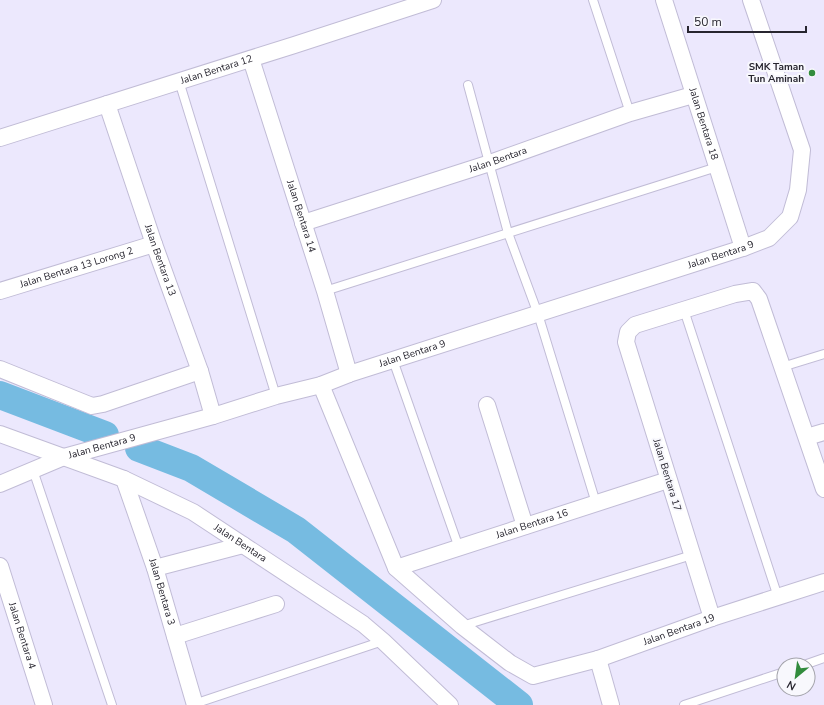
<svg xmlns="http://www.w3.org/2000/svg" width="824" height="705" font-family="'Nunito Sans',sans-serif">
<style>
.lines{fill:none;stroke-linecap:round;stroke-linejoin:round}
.river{stroke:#76bbe1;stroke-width:28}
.lane-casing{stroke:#c1bcd6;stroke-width:10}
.street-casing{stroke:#c1bcd6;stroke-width:18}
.lane{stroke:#fff;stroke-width:8}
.street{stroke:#fff;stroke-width:16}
.poi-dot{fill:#328c3d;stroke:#f8f8fd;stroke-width:1.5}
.labels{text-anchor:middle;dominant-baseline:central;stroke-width:4;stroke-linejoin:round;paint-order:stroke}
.poi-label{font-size:10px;font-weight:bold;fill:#27252f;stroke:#f8f8fd;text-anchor:end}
.street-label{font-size:10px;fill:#27252f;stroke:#f8f8fd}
</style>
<rect width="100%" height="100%" fill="#ece8fd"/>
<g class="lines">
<path class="river" d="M0,395L105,435
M139,448L191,468L296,530L519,705"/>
<g class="lane-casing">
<path id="lane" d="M593,0L630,113
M179,81L276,396
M468,85L508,233L538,314L596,503
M325,291L717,167
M684,310L778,597
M393,360L459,548
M782,367L824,354
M33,470L112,705
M462,626L692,555
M804,665L824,658
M194,704L383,641
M684,705L784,672"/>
</g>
<g class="street-casing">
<g id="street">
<path id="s1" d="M664,0L743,248"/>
<path id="s2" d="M251,59L325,291L349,374"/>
<path id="s3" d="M107,104L154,244L200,371L213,416"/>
<path id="s4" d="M0,138C145,93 289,47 433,0"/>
<path id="s5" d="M303,223L490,163L630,113L693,95"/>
<path id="s6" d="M0,291L154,244"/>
<path d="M0,369L92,406L103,404L200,371"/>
<path id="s7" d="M321,385L396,568L462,626L510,663L533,676L598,659L712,618L824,582"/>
<path d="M487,405L525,526"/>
<path id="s8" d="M0,434L124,479L193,512L363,624L383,641L450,705"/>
<path d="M807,437L824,432"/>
<path id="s9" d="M124,479L155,568L195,705"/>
<path id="s10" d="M0,484L64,457L213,416L276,396L321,385L349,374L743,248L769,238L790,217L798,190L802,150L751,0"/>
<path id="s11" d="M0,566L44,705"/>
<path d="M155,568L243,545"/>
<path id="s12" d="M396,568L668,480"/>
<path d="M712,618L626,342L628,332L635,325L735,294L753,291L759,299L824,489"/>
<path d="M175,636L276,604"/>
<path d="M598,659L611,705"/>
</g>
</g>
<use href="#lane" class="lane"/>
<use href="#street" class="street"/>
</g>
<circle class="poi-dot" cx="812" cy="73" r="4"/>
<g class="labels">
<g class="poi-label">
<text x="804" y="67">SMK Taman<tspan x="804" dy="12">Tun Aminah</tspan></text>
</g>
<g class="street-label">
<text stroke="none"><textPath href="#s4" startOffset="227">Jalan Bentara 12</textPath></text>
<text stroke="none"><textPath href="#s1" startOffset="130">Jalan Bentara 18</textPath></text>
<text stroke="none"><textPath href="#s5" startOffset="205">Jalan Bentara</textPath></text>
<text stroke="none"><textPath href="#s2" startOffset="165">Jalan Bentara 14</textPath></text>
<text stroke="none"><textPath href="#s10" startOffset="757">Jalan Bentara 9</textPath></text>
<text stroke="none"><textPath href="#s3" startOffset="165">Jalan Bentara 13</textPath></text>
<text stroke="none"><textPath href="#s6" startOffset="80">Jalan Bentara 13 Lorong 2</textPath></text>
<text stroke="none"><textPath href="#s10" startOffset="433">Jalan Bentara 9</textPath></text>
<text stroke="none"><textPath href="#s10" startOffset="109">Jalan Bentara 9</textPath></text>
<text transform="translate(667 475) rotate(73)">Jalan Bentara 17</text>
<text stroke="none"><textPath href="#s12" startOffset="143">Jalan Bentara 16</textPath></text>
<text stroke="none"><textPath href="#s8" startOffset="265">Jalan Bentara</textPath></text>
<text stroke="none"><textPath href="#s9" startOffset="119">Jalan Bentara 3</textPath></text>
<text stroke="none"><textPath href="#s7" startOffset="526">Jalan Bentara 19</textPath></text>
<text stroke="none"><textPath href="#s11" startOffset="73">Jalan Bentara 4</textPath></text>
</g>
</g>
<g transform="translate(796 677) rotate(209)"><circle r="19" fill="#f8f8fd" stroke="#a4a4ab"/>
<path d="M0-3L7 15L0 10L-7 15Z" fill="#328c3d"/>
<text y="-6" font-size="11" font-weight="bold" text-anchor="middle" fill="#27252f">N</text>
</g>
<path d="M688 26v6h118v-6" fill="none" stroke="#27252f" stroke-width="2"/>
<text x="694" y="26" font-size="12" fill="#27252f" stroke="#f8f8fd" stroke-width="3" paint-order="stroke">50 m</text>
</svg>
